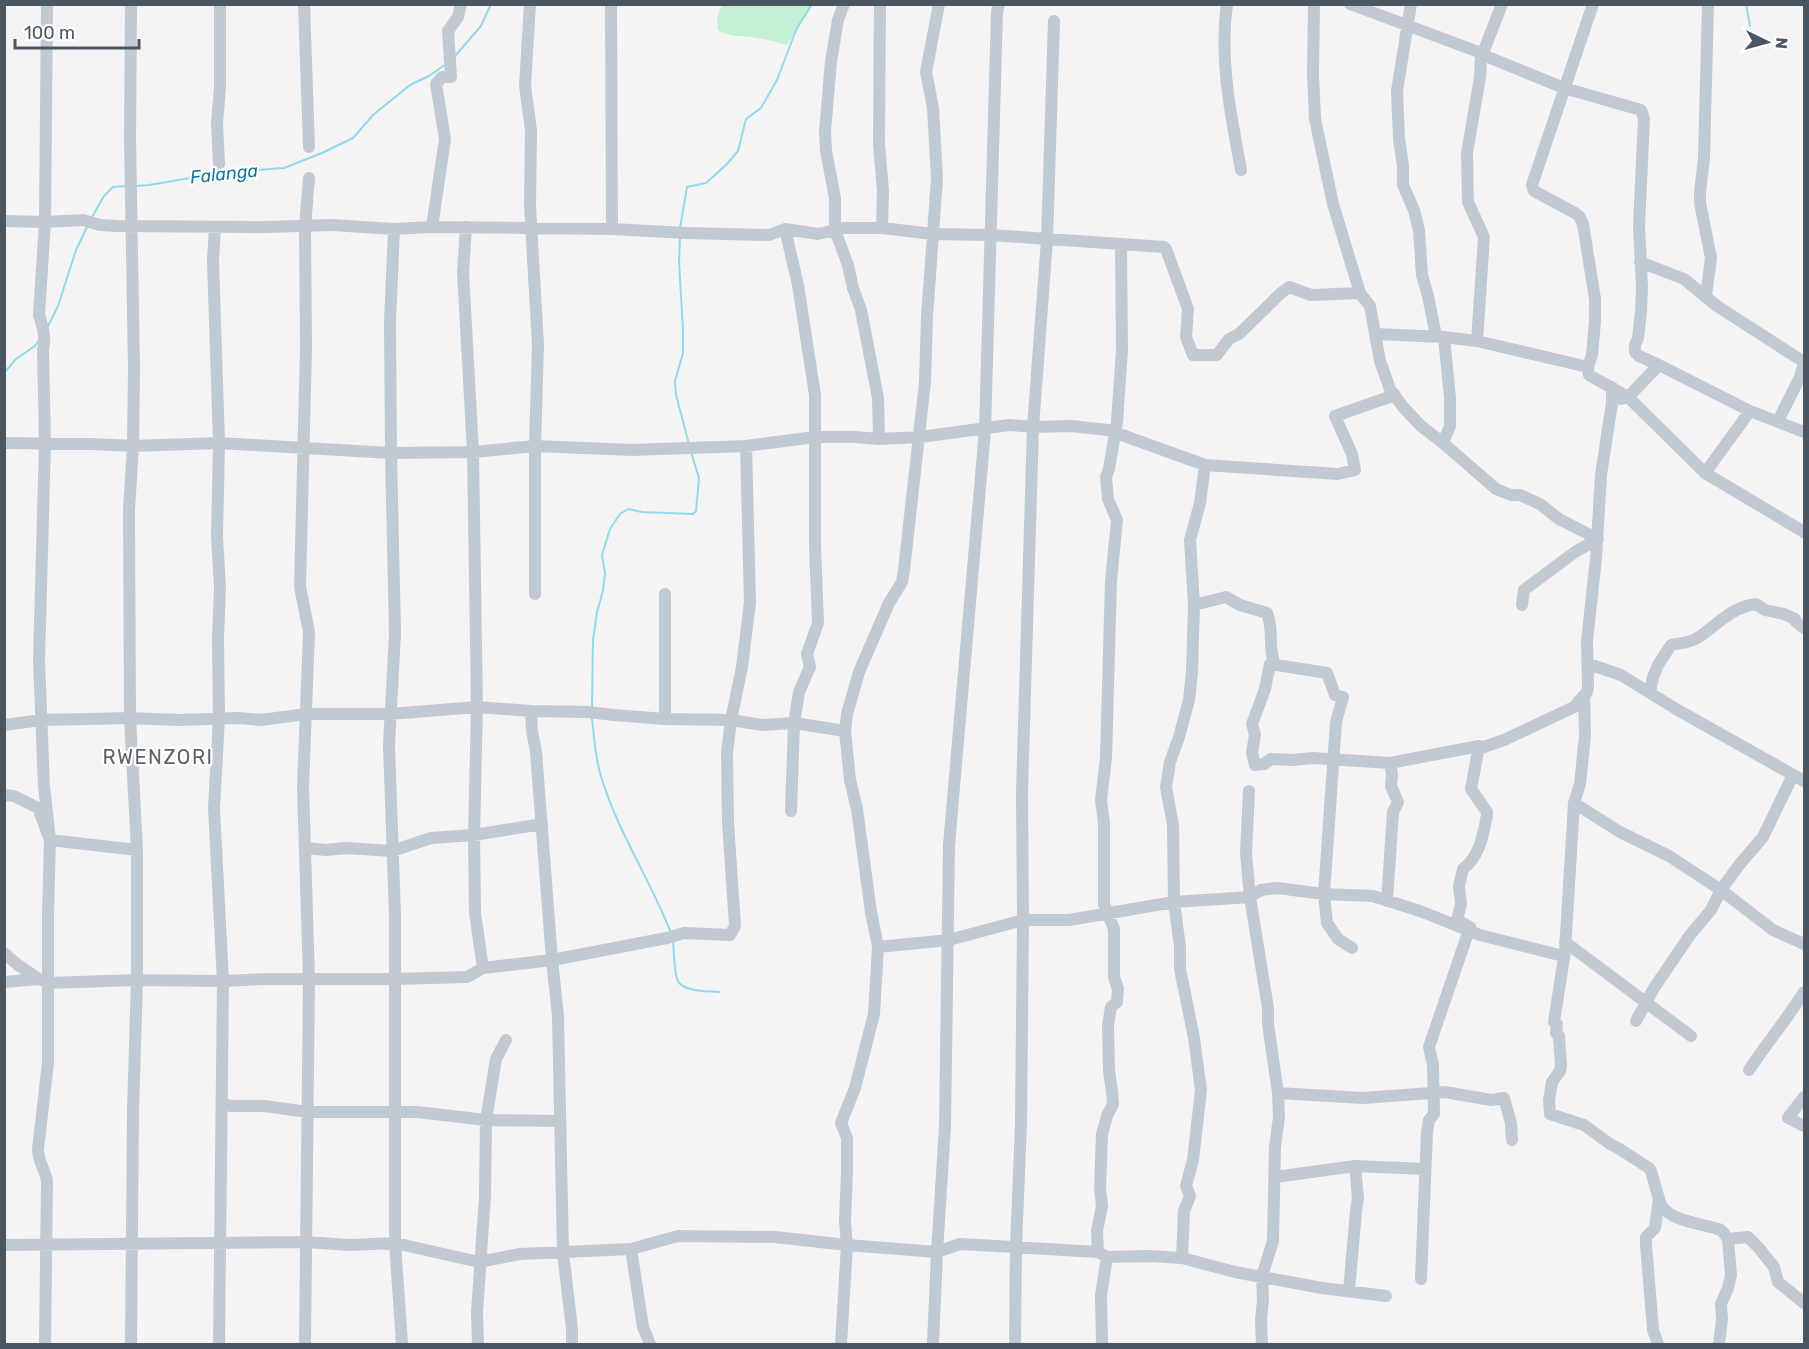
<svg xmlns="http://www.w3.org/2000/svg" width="1809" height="1349" font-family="Rubik,sans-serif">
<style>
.green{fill:#c3f1d5}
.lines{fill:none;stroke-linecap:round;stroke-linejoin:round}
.stream{stroke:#90daee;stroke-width:2}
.minor{stroke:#c1cad2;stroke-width:12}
.labels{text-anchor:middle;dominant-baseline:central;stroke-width:4.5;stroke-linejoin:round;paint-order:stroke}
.water-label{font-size:18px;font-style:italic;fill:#0c7c9b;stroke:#fff}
.quarter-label{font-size:20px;letter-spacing:1.5px;fill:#5f6368;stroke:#fff}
</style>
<rect width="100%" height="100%" fill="#f5f3f3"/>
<path class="green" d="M722,5V4L811,5L787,45C777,42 767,39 757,38C742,35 732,38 718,30L717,18Z"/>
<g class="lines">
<path class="stream" d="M1746,4L1750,26
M455,56L481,26L491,4
M136,186L149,185L220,173L284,168L322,153L353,138L373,115L410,85L429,76L446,64
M92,217L104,196L113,187L127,186
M680,228L687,187L706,183L727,164L738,151L746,119L761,108L777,80L796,30L812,4
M680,237L679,262L683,330V353L675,381L676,395L689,444
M47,328L58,306L76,250L88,225
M4,373L16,359L35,346L39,340
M592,709L593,640L597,612L603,591L605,573L602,555L610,529L620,514L628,509L642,512L693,514L696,511L699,478L691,452
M592,718C594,736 595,755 600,773C616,829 650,879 671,933
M673,942C674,950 674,975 678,981C683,992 709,991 719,992"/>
<path class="minor" d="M131,4L130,139L134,368L133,446L129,510L130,718L137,850V980L133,1111L131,1344
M304,4L309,147
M530,4L525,86L531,130L530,206L538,345L535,446V594
M611,4L612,229
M844,4L838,20L831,61L825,132L826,151L835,198V230L848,265L853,288L861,310L878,398L879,439
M880,4L879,144L883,191L882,228
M1227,4C1219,60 1231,115 1241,170
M1314,4L1313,75L1315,119L1333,204L1360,293L1370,306L1380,361L1390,389L1403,407L1421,426L1443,443L1496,489L1511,495H1520L1540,504L1559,519L1598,539
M1350,4L1476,51L1488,57L1564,88L1641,110L1644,119L1639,226L1642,287L1641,312L1638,338L1635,345V352L1639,356L1659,365L1750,411L1804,432
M1411,4L1397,91L1399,139L1403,166V185L1414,210L1419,230L1422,275L1428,296L1436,336
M1593,4L1532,185L1534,191L1575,213L1579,216L1583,224L1595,299V321L1592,355L1588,367L1589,375L1628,397L1705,473L1804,532
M219,164L217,124L220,87V4
M4,221L45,222L83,220L100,225L117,226L265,227L332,225L394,229L432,227L612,229L686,233L769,235L785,229L818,234L844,228H882L933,234L991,235L1164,247L1166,249L1188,309L1186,337L1193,355H1217L1229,339L1239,334L1281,293L1289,287L1311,295L1360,293
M215,227L213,261L219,443L217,537L220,587L218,638L219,719L214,808L223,981L219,1344
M432,227L445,139L436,84L442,77H451L448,31L458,17L461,4
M466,227L463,272L473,452L477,707L474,835L475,913L483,968
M394,229L390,322L391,453L395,634L389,745L395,915V1243L402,1344
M785,229L798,285L815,395V545L818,623L807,654L810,667L799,692L794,723L791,811
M1640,262L1684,279L1717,306L1804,362
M1706,296L1711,258L1700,203V192L1704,158L1708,4
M1376,334L1444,337L1477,341L1588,367
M1477,341L1484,237L1468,202L1467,153L1480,77L1481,58L1502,4
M1621,399L1628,397L1659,365
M1778,421L1800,377L1804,363
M4,443L92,444L133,446L219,443L391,453L473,452L535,446L632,450L746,446L815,437H855L879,439L920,437L1009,425L1033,427L1071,426L1108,430L1205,465L1338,474L1355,470L1352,454L1335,416L1395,395
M1443,443L1450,426V398L1444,337
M1705,473L1750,411
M665,594V719
M1194,605L1226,597L1240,605L1267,613C1274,629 1268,646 1274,662L1270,664L1327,673L1335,695L1343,697L1336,722L1324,894L1327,923L1338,939L1352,948
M1522,605L1524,590L1575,552L1598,539
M1270,664L1265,689L1252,724L1255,735L1252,753L1255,765L1264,764L1271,759L1292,760L1313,758L1390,763L1479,746L1481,748L1504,740L1574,707L1587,692L1588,687L1587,641L1596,558L1601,475L1612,403V387
M1589,664L1621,675L1676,709L1804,781
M1650,692L1653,677L1658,665L1671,645C1680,643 1691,643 1699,637C1718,624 1732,607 1756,604L1765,610L1784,614L1795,619L1796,622L1804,628
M1584,696L1585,736L1580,784L1574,803L1565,951L1554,1022L1557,1024L1556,1033L1559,1036L1561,1066L1560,1071L1552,1082L1549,1100L1550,1114L1584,1125L1610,1144L1618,1148L1649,1168L1651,1171L1659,1199L1655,1228L1646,1237V1245L1653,1330L1658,1344
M531,711L532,731L536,752L552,960L558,1016L563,1253L572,1329V1344
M4,725L41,720L130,718L179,720L239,718L261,720L306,714H390L477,707L531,711L588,712L614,715L665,719L731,720L762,725L794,723L845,731
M1249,791L1246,853L1250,897L1268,1008V1024L1278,1093L1279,1117L1275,1147L1273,1241L1262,1276L1263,1300L1261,1320L1262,1344
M4,795L14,796L38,808L50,840L137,850
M1574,803L1620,832L1669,856L1721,890L1773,930L1804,944
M305,848L326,850L346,848L392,851L431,838L474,835L542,824
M1387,901L1393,812L1398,802L1391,786L1392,774L1390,763
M1565,942L1691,1036
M878,947L949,940L1023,920H1069L1174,902L1250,897L1261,890L1277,888L1324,894L1373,896L1420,911L1480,935L1563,956
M4,953L18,965L39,979
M4,982L39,979L49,983L137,980L223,981L267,979H395L467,977L483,968L552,960L667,938L684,933L730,935L735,926L728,822L727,753L731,720L742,667L750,602L746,446
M1636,1021L1654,988L1690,935L1711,910L1721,890L1739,865L1763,837L1793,775
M1749,1070C1767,1043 1787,1019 1804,992
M1278,1093L1363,1098L1445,1092L1491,1100L1504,1098L1511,1123L1512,1140
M1804,1097L1788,1118L1804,1126
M222,1104L232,1106H264L308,1112H417L486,1120L560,1121
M1275,1177L1355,1166L1425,1169
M1659,1199C1663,1221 1701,1223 1718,1229C1723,1230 1725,1235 1728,1239L1748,1237L1758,1247L1774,1267L1778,1282L1804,1303
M4,1245L306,1242L350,1245L395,1243L479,1262L520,1254L631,1249L678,1236L775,1237L847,1245L937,1252L960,1244L1098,1252L1107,1257L1148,1256L1182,1258L1235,1272L1322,1288L1386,1296
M631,1249L643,1327L650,1344
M1098,1252L1097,1231L1102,1206L1100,1188L1102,1134L1107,1116L1113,1104L1112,1091L1109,1071L1108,1026L1111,1007L1117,1002L1118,989L1114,977V929L1104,904V823L1101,800L1106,758L1111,581L1117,520L1108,499L1106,477L1109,469L1117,422L1122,350L1121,245
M1182,1258L1184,1211L1190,1196L1186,1186L1193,1160L1201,1090L1194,1038L1180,969V947L1174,902L1173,825L1166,787L1170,762L1179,737L1189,700L1192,672L1194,605L1190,540L1200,503L1205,465
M1421,1279L1427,1132L1429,1120L1434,1114L1433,1065L1429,1047L1470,927L1457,920L1461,904L1459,886L1463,869C1480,856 1483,835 1487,815V812L1471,789L1479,746
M1349,1291L1356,1211L1358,1198L1355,1166
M45,1344L47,1181C45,1169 38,1162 38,1149L48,1063V914L50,840L44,786L39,661L45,443L43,350C46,338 43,327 39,315L45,222L47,4
M305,1344L309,979L303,787L309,632L300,587L306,348L305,227L309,178
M478,1344L477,1312L485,1196L486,1120L496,1059L506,1040
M841,1344L847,1245L845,1221L847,1171V1138L841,1123L855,1088L874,1014L878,947L871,912L857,809L850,780L845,731L847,714L859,672L889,603L902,582L904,570L925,382L927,317L937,178L933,108L926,72L939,4
M933,1344L937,1252L945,1127L949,845L985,430L997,12L999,4
M1015,1344L1016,1247L1021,1124L1023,920L1022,792L1033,427L1047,240L1054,21
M1102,1344L1101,1295L1107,1257
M1719,1344L1722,1319L1721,1304L1728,1288L1731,1275L1728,1239"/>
</g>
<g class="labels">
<g class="water-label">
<text transform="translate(224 174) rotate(-6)">Falanga</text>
</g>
<g class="quarter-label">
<text x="158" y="757">RWENZORI</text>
</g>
</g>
<rect width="1809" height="1349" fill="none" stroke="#4a5661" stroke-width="12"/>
<g transform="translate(1767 42) rotate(95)" stroke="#ffffff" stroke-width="4.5" paint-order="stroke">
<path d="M0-4.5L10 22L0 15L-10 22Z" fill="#4a5661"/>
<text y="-9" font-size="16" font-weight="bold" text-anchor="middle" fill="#4a5661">N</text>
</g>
<path d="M15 39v9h124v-9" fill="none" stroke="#4a5661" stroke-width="3"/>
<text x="24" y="39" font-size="18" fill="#4a5661" stroke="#ffffff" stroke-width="4.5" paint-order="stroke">100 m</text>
</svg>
